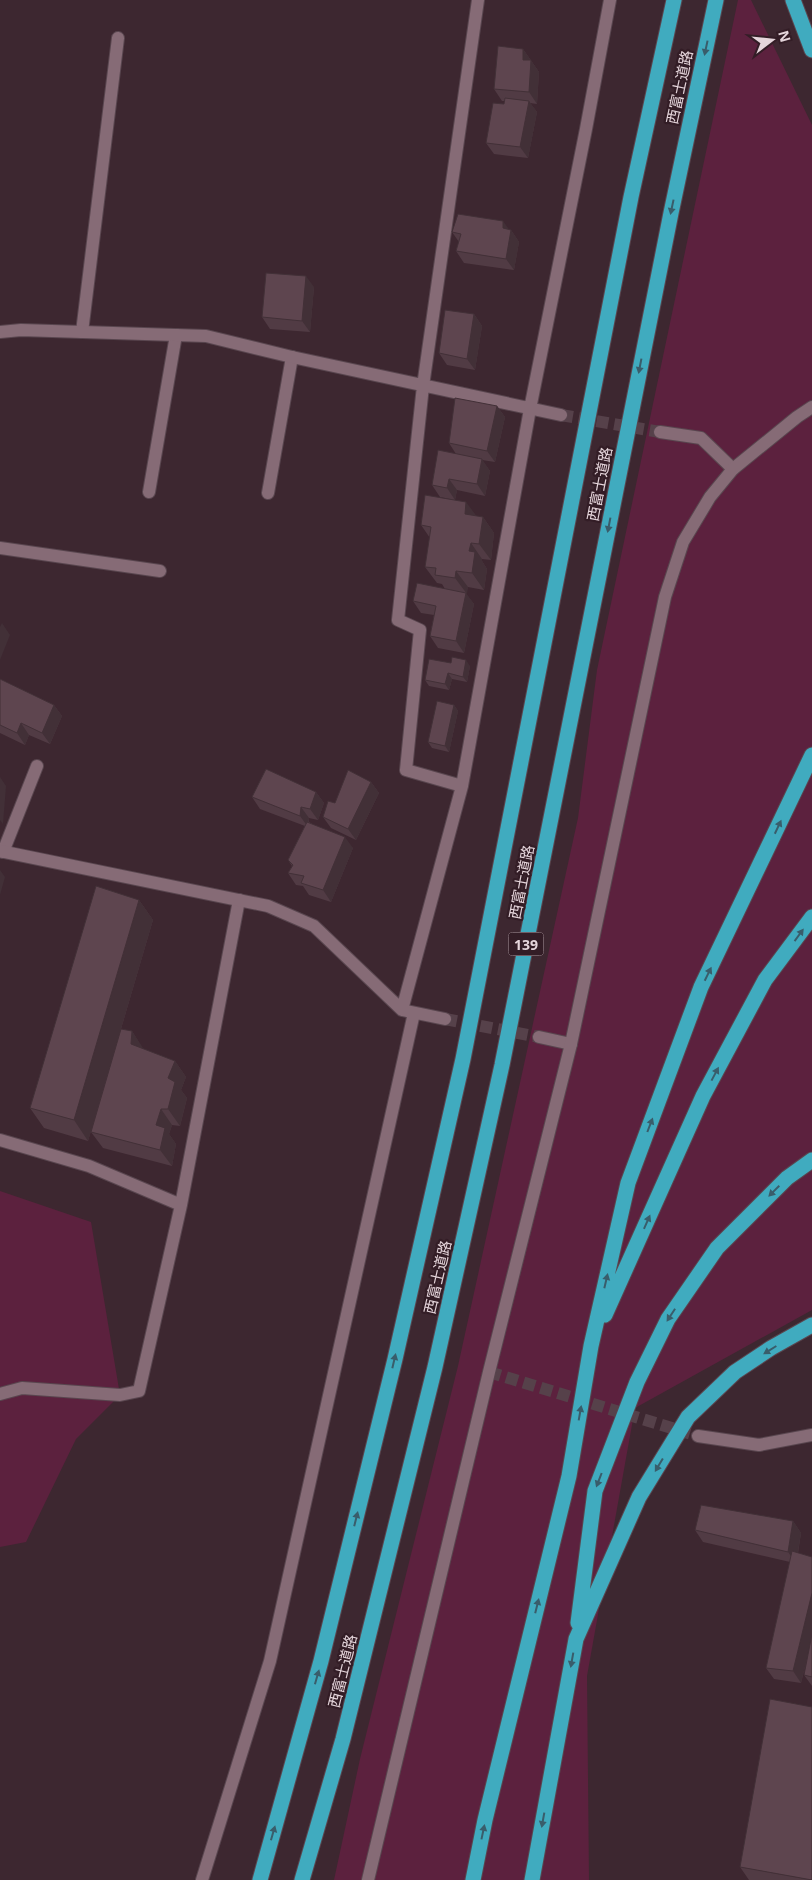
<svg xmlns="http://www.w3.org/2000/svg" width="812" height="1880" font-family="'Open Sans','Noto Sans JP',sans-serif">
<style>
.green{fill:#5c213e}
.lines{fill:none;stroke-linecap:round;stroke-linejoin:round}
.street-tunnel{stroke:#56414a;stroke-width:12;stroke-dasharray:12 6;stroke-linecap:butt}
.lane-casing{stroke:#59464f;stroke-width:14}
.street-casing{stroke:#59464f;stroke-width:14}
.secondary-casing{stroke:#59464f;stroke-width:14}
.highway-casing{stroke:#59464f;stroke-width:17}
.lane{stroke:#866b76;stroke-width:12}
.street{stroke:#866b76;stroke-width:12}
.secondary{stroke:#866b76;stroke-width:12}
.highway{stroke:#40abbf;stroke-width:15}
.wall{fill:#513b44}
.shaded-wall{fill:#423037}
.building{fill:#5e454f;stroke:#423037}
.oneway{fill:#395d6b}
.labels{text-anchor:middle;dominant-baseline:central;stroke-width:4.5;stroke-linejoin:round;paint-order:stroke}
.shield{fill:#331d26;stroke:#b09ea5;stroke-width:1}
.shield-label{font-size:14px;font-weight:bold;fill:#e5d5db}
.street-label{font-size:15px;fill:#e5d5db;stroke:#331d26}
</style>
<rect width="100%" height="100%" fill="#3d2730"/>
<path class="green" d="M738,0H751L812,125V1310L635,1408L587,1676L589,1880H334L360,1759L458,1366L578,818L597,670Z
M0,1191L91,1222L120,1395L76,1439L26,1542L0,1547Z"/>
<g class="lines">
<path class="street-tunnel" d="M561,415L660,432
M445,1019L539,1037
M489,1372L698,1436"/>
<g class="lane-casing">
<path id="lane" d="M82,332L118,38
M149,492L176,335
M268,493L292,357
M0,548L160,571
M3,852L37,766
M0,1140L89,1166L181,1205
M0,1394L22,1388L120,1395L139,1391L181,1205L239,900"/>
</g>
<g class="street-casing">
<path id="street" d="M0,332L21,330L206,336L292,357L561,415
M660,432L701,438L733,469
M462,786L406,770L420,630L398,620L423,386L478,0
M0,851L268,906L314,926L402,1010L445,1019
M402,1010L462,786L530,409L586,129L610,0
M539,1037L571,1044
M698,1436L759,1445L812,1435
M202,1880L270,1661L414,1013"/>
</g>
<g class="secondary-casing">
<path id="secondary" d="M368,1880L489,1372L571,1044L665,597L683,542L710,497L733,469L797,417L812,407"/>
</g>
<g class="highway-casing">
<path id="highway" d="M793,0L812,50
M605,1315L703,1096L765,980L812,917
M578,1623L595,1491L637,1382L668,1319L717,1248L787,1178L812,1160
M260,1880L321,1661L395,1359L463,1059L631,197L674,0
M302,1880L343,1739L435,1367L502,1065L671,213L716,0
M473,1880L485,1820L569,1476L591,1346L628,1183L701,987L812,755
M532,1880L576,1639L639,1497L688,1417L735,1372L771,1348L812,1325"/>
</g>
<use href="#lane" class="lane"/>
<use href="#street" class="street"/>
<use href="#secondary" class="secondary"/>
<use href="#highway" class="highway"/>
</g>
<path class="wall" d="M523,49L539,72L537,104L530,103L537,112L528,158L494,154L486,143L504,104L505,101H502L494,89Z
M509,230H511L519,242L514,270L464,263L456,251L459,242L452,232Z
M314,287L310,332L270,329L262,317Z
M474,314L482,326L475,370L447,365L439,353Z
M497,406L505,417L495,462L482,460L490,471L485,496L457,490L455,500L476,516L483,517L494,533L491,560L482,559V561L487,569L484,590L468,587L466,594L474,604L464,653L438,648L430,636L434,615L421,613L413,601L445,589L442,584L437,583L425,567L430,538L421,525L454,500L440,497L432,485L456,454L449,443Z
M451,663L470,666L467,682L452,679L449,690L429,686L425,680Z
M0,679L54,705L62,716L50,744L29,735L25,745L0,733Z
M454,705L458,711L449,752L432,748L428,742Z
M371,782L379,793L356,840L331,828L323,817L335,803Z
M316,792L324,803L318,820L309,818V822L353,848L331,902L309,895L303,886L296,885L288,873L292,866L288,860L305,826L260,809L252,797Z
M139,900L153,920L121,1029L132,1031L143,1049L175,1061L186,1077L181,1090L187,1098L180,1126L172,1125L169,1134L176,1144L172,1166L103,1148L91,1132L103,1090L88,1141L44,1128L30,1108Z
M793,1521L801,1533L798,1553L809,1652L801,1683L774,1679L766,1668L790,1562L703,1542L695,1530Z
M804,1675L812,1677V1686Z
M740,1867L812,1880H749Z"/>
<path class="shaded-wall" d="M523,49L539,72L537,104L529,92L523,60Z
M529,101L537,112L528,158L520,147Z
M503,221L511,232V230L519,242L514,270L506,259L503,228Z
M306,276L314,287L310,332L302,321Z
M474,314L482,326L475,370L467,359Z
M497,406L505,417L495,462L487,451Z
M482,459L490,471L485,496L477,484Z
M449,479L457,490L455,500L447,488Z
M466,502L478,518L465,514Z
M483,517L494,533L491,560L479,544Z
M471,543L482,559V561L487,569L484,590L472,573L469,551Z
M456,571L468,587L467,594L455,578Z
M466,593L474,604L464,653L456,641Z
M2,623L10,635L0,660V627Z
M466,660L470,666L467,682L463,677Z
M448,673L452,679L449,690L445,684Z
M54,705L62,716L50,744L42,733Z
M454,705L458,711L449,752L445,746Z
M21,723L29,735L25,745L17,733Z
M0,777L6,786L3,824L0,820Z
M371,782L379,793L356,840L348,829Z
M316,792L324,803L318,820L310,809Z
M301,807L309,818L308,827L300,816Z
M345,837L353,848L331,902L323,890Z
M0,870L5,877L0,895Z
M139,900L153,920L88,1141L74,1120Z
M132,1031L143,1048L142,1060L131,1044Z
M175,1061L186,1077L181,1090L187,1098L180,1126L168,1109V1078Z
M161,1109L172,1125L169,1134L176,1144L172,1166L160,1150L156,1125Z
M793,1521L801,1533L796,1563L788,1552Z
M812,1593V1638L801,1683L793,1671Z"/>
<path class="building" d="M498,46L523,49V60H531L529,92L494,89Z
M505,98L529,101L520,147L486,143L493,103L504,104Z
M458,214L503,221V228L511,230L506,259L456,251L461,234L452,232Z
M266,273L306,276L302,321L262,317Z
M445,310L474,314L467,359L439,353Z
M455,398L497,406L487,451L449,443Z
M438,450L482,459L477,484L449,479L447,488L432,485Z
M425,495L466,502L465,514L483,517L479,544L471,543L469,551L475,552L472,573L456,571L455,578L435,575L436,568L425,567L431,527L421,525Z
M417,583L466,593L456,641L430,636L436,606L413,601Z
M452,657L466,660L463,677L448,673L445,684L425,680L429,659L451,663Z
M0,679L54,705L42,733L21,723L17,733L0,725Z
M437,701L454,705L445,746L428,742Z
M266,769L316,792L310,809L301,807L300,816L252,797Z
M348,770L371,782L348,829L323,817L328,801L335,803Z
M307,822L345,837L323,890L301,883L304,876L288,873L293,865L288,860Z
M96,886L139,900L74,1120L30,1108Z
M121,1029L132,1031L131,1044L175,1061L168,1078L175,1082L168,1109H161L156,1125L165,1128L160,1150L91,1132Z
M701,1505L793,1521L788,1552L695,1530Z
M792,1551L812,1557V1593L793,1671L766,1668Z
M812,1634V1677L804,1675Z
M770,1699L812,1707V1880L740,1867Z"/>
<defs><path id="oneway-solid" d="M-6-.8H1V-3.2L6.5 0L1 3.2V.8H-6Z" transform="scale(1.25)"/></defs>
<g class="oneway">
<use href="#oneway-solid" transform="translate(706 48) rotate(102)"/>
<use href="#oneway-solid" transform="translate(672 207) rotate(102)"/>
<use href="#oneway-solid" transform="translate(640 366) rotate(101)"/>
<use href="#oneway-solid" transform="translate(609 525) rotate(101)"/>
<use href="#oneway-solid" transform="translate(778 827) rotate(-65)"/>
<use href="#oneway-solid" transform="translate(799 935) rotate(-54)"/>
<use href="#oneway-solid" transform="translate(708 974) rotate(-64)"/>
<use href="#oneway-solid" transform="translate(715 1074) rotate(-62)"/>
<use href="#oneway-solid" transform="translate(650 1125) rotate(-69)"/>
<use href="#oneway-solid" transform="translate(774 1191) rotate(135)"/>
<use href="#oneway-solid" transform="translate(647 1222) rotate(-66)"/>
<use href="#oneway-solid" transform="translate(606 1281) rotate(-77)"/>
<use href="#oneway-solid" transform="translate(671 1315) rotate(123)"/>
<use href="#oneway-solid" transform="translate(770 1350) rotate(148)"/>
<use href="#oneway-solid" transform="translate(394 1361) rotate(-77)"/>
<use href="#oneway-solid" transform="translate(580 1413) rotate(-80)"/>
<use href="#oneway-solid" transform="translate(659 1465) rotate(121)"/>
<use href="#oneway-solid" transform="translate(599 1480) rotate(111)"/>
<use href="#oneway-solid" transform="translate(356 1519) rotate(-76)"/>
<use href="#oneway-solid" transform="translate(537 1606) rotate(-76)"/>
<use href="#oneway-solid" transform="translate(572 1660) rotate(100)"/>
<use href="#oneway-solid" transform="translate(317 1677) rotate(-74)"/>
<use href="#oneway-solid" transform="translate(543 1820) rotate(100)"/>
<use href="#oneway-solid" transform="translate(483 1832) rotate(-78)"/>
<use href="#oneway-solid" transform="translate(273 1833) rotate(-74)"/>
</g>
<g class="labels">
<rect class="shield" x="508.5" y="932.5" width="35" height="23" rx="4"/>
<g class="shield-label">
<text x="526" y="944">139</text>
</g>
<g class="street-label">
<text transform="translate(679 87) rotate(-78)">西富士道路</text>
<text transform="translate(599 484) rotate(-79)">西富士道路</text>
<text transform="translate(521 882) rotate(-79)">西富士道路</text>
<text transform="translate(437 1277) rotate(-77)">西富士道路</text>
<text transform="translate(342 1671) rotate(-76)">西富士道路</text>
</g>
</g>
<g transform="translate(772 40) rotate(74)" stroke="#331d26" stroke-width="4" paint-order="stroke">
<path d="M0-4L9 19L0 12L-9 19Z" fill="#e5d5db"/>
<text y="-8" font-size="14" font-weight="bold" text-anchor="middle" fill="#e5d5db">N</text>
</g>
</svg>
